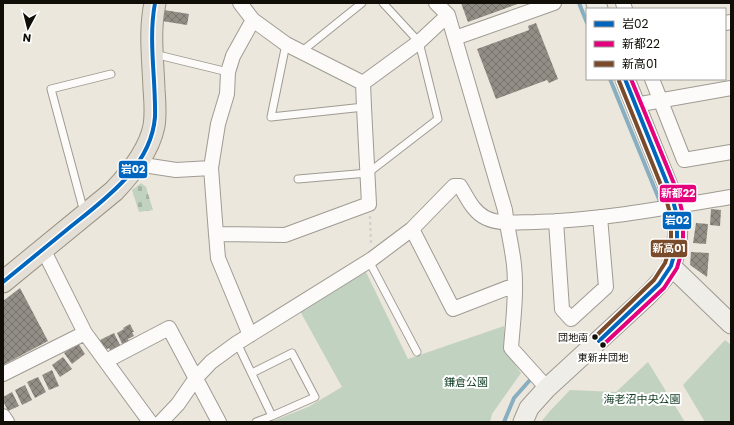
<svg xmlns="http://www.w3.org/2000/svg" width="734" height="425" font-family="Poppins,'Noto Sans JP',sans-serif">
<style>
.cemetery{fill:url(#cemetery-stones)}
.park{fill:#c1d2c0}
.lines{fill:none;stroke-linecap:round;stroke-linejoin:round}
.stream{stroke:#87afc1;stroke-width:4}
.building{fill:url(#building-cross-hatch)}
.lane-casing{stroke:#9f9b93;stroke-width:9}
.street-casing{stroke:#9f9b93;stroke-width:16}
.secondary-casing{stroke:#9f9b93;stroke-width:21}
.primary-casing{stroke:#9c9482;stroke-width:23}
.path{stroke:#d5d3d0;stroke-width:2.5;stroke-dasharray:3 3;stroke-linecap:butt}
.lane{stroke:#fcfbfa;stroke-width:7}
.street{stroke:#fcfbfa;stroke-width:14}
.secondary{stroke:#efede8;stroke-width:19}
.primary{stroke:#e3dfd7;stroke-width:21}
.bus-1-casing{stroke:#fff;stroke-width:7}
.bus-2-casing{stroke:#fff;stroke-width:7}
.bus-3-casing{stroke:#fff;stroke-width:7}
.bus-1{stroke:#0065bd;stroke-width:4}
.bus-2{stroke:#e5007d;stroke-width:4}
.bus-3{stroke:#7a4b2a;stroke-width:4}
.bus-dot{fill:#110d07;stroke:#fff;stroke-width:1.5}
.labels{text-anchor:middle;dominant-baseline:central;stroke-width:4;stroke-linejoin:round;paint-order:stroke}
.bus-label{font-size:10px;fill:#110d07;stroke:#fff;text-anchor:end}
.park-label{font-size:11px;fill:#123d24;stroke:#fff}
.line-badge{stroke:#fff;stroke-width:1.5}
.badge-label{font-size:11px;text-anchor:middle;font-weight:bold;fill:#fff}
</style>
<defs>
<pattern id="cemetery-stones" width="16" height="16" patternUnits="userSpaceOnUse"><rect width="16" height="16" fill="#c1d2c0"/><path d="M2 7V4a2 2 0 0 1 4 0v3zM10 15v-3a2 2 0 0 1 4 0v3z" fill="#a5b3a4"/></pattern>
<pattern id="building-cross-hatch" width="8" height="8" patternUnits="userSpaceOnUse"><rect width="8" height="8" fill="#928e86"/><path d="M0 0l8 8M0 8l8-8" fill="none" stroke="#76726c"/></pattern>
</defs>
<rect width="100%" height="100%" fill="#ece7dc"/>
<path class="cemetery" d="M141,183L146,187L153,210L139,212L132,190Z"/>
<path class="park" d="M366,272L408,359L504,326L507,353L521,373L492,414L490,422H270L308,407L342,387L300,311Z
M725,340L731,345V422H705L683,385Z
M648,362L685,422H541L550,411L570,390L616,392Z"/>
<g class="lines">
<path class="stream" d="M579,3L587,23
M610,79L661,204
M504,422L514,398L530,380"/>
</g>
<path class="building" d="M461,3H520L468,22Z
M164,10L189,14L187,25L162,21Z
M536,23L558,79L549,83L547,80L496,99L477,49L529,30L528,26Z
M711,209L721,210L720,226L710,225Z
M696,223L708,224L706,244L693,243Z
M691,252L709,253L707,277L690,265Z
M20,288L48,341L3,365V301Z
M130,324L134,332H132L134,336L128,339L130,343L123,346L117,333L124,329L123,328Z
M114,333L121,347L111,352L109,348L105,350L100,340Z
M78,343L85,354L72,364L64,353Z
M63,357L72,369L60,377L52,365Z
M52,370L59,386L49,390L42,375Z
M38,377L46,392L35,398L27,382Z
M25,385L32,400L22,405L15,390Z
M12,392L19,406L8,411L3,401V397Z"/>
<g class="lines">
<g class="lane-casing">
<path id="lane" d="M286,44L271,117L364,107
M301,52L362,3
M154,54L228,72
M298,179L368,173L438,119L419,42L383,3
M84,212L51,89L111,74
M369,261L417,352
M237,343L272,416L256,422
M252,373L292,353L315,397L272,416"/>
</g>
<g class="street-casing">
<path id="street" d="M240,3L253,20L286,44L363,83L364,107L369,204L285,235L216,234L211,168L218,124L227,94L228,72L233,56L253,20
M436,3L448,15L505,210C507,228 512,246 514,265C517,292 513,321 511,348L547,388
M623,3L625,9
M725,23L731,22
M455,38L554,3
M652,79L684,160L731,152
M363,83L419,42L448,15
M635,105L731,88
M137,163L150,166L176,170L211,168
M556,221L562,309L571,319L606,287L600,217
M412,229L453,309L515,285
M216,234L218,258L250,335
M43,249L85,333L150,422
M106,361L169,328L219,422
M3,374L85,333
M3,416L7,422
M161,422L178,404L196,378L211,362L237,343L372,259L412,229L454,186H460C467,197 473,212 486,218C501,225 519,222 535,222C601,220 666,208 731,197"/>
</g>
<g class="secondary-casing">
<path id="secondary" d="M596,3L598,9
M671,266L731,324
M523,422L529,408L547,388L646,297C655,288 666,277 671,266C677,251 679,232 677,217C676,209 673,201 671,193L625,79"/>
</g>
<g class="primary-casing">
<path id="primary" d="M3,282L114,191C131,173 149,151 154,126C156,114 155,101 154,89C153,60 149,31 155,3"/>
</g>
<path class="path" d="M370,216L371,245"/>
<use href="#lane" class="lane"/>
<use href="#street" class="street"/>
<use href="#secondary" class="secondary"/>
<use href="#primary" class="primary"/>
<g class="bus-1-casing">
<path id="bus-1" d="M3,282C25,264 47,246 69,228C105,199 151,167 155,117C156,79 148,41 155,3
M599,341L659,284L671,266L675,252L677,238V216L671,193L625,79"/>
</g>
<g class="bus-2-casing">
<path id="bus-2" d="M603,345L664,288L677,268L681,254L683,239V215L677,191L631,79"/>
</g>
<g class="bus-3-casing">
<path id="bus-3" d="M595,337L654,280L665,263L669,251L671,238V217L665,195L619,81"/>
</g>
<use href="#bus-1" class="bus-1"/>
<use href="#bus-2" class="bus-2"/>
<use href="#bus-3" class="bus-3"/>
</g>
<g class="bus-dot">
<circle cx="595" cy="337" r="3.5"/>
<circle cx="603" cy="345" r="3.5"/>
</g>
<g class="labels">
<g class="bus-label">
<text x="588" y="337">団地南</text>
<text x="603" y="357" text-anchor="middle">東新井団地</text>
</g>
<g class="park-label">
<text x="466" y="382">鎌倉公園</text>
<text x="642" y="399">海老沼中央公園</text>
</g>
</g>
<g class="line-badge">
<rect x="118" y="160" width="30" height="19" rx="4" fill="#0065bd"/>
<rect x="659" y="184" width="38" height="19" rx="4" fill="#e5007d"/>
<rect x="662" y="211" width="30" height="19" rx="4" fill="#0065bd"/>
<rect x="650" y="239" width="38" height="19" rx="4" fill="#7a4b2a"/>
</g>
<g class="badge-label">
<text x="133" y="173">岩02</text>
<text x="678" y="197">新都22</text>
<text x="677" y="224">岩02</text>
<text x="669" y="252">新高01</text>
</g>
<rect width="734" height="425" fill="none" stroke="#110d07" stroke-width="8"/>
<rect x="586" y="8" width="140" height="72" fill="#ffffff" stroke="#a09e9c"/>
<rect x="594" y="21" width="20" height="6" fill="#0065bd" stroke="#a09e9c"/>
<text x="622" y="28" font-size="12" fill="#110d07">岩02</text>
<rect x="594" y="41" width="20" height="6" fill="#e5007d" stroke="#a09e9c"/>
<text x="622" y="48" font-size="12" fill="#110d07">新都22</text>
<rect x="594" y="61" width="20" height="6" fill="#7a4b2a" stroke="#a09e9c"/>
<text x="622" y="68" font-size="12" fill="#110d07">新高01</text>
<g transform="translate(28 28) rotate(187)" stroke="#ffffff" stroke-width="3" paint-order="stroke">
<path d="M0-3L7 15L0 10L-7 15Z" fill="#110d07"/>
<text y="-6" font-size="11" font-weight="bold" text-anchor="middle" fill="#110d07">N</text>
</g>
</svg>
